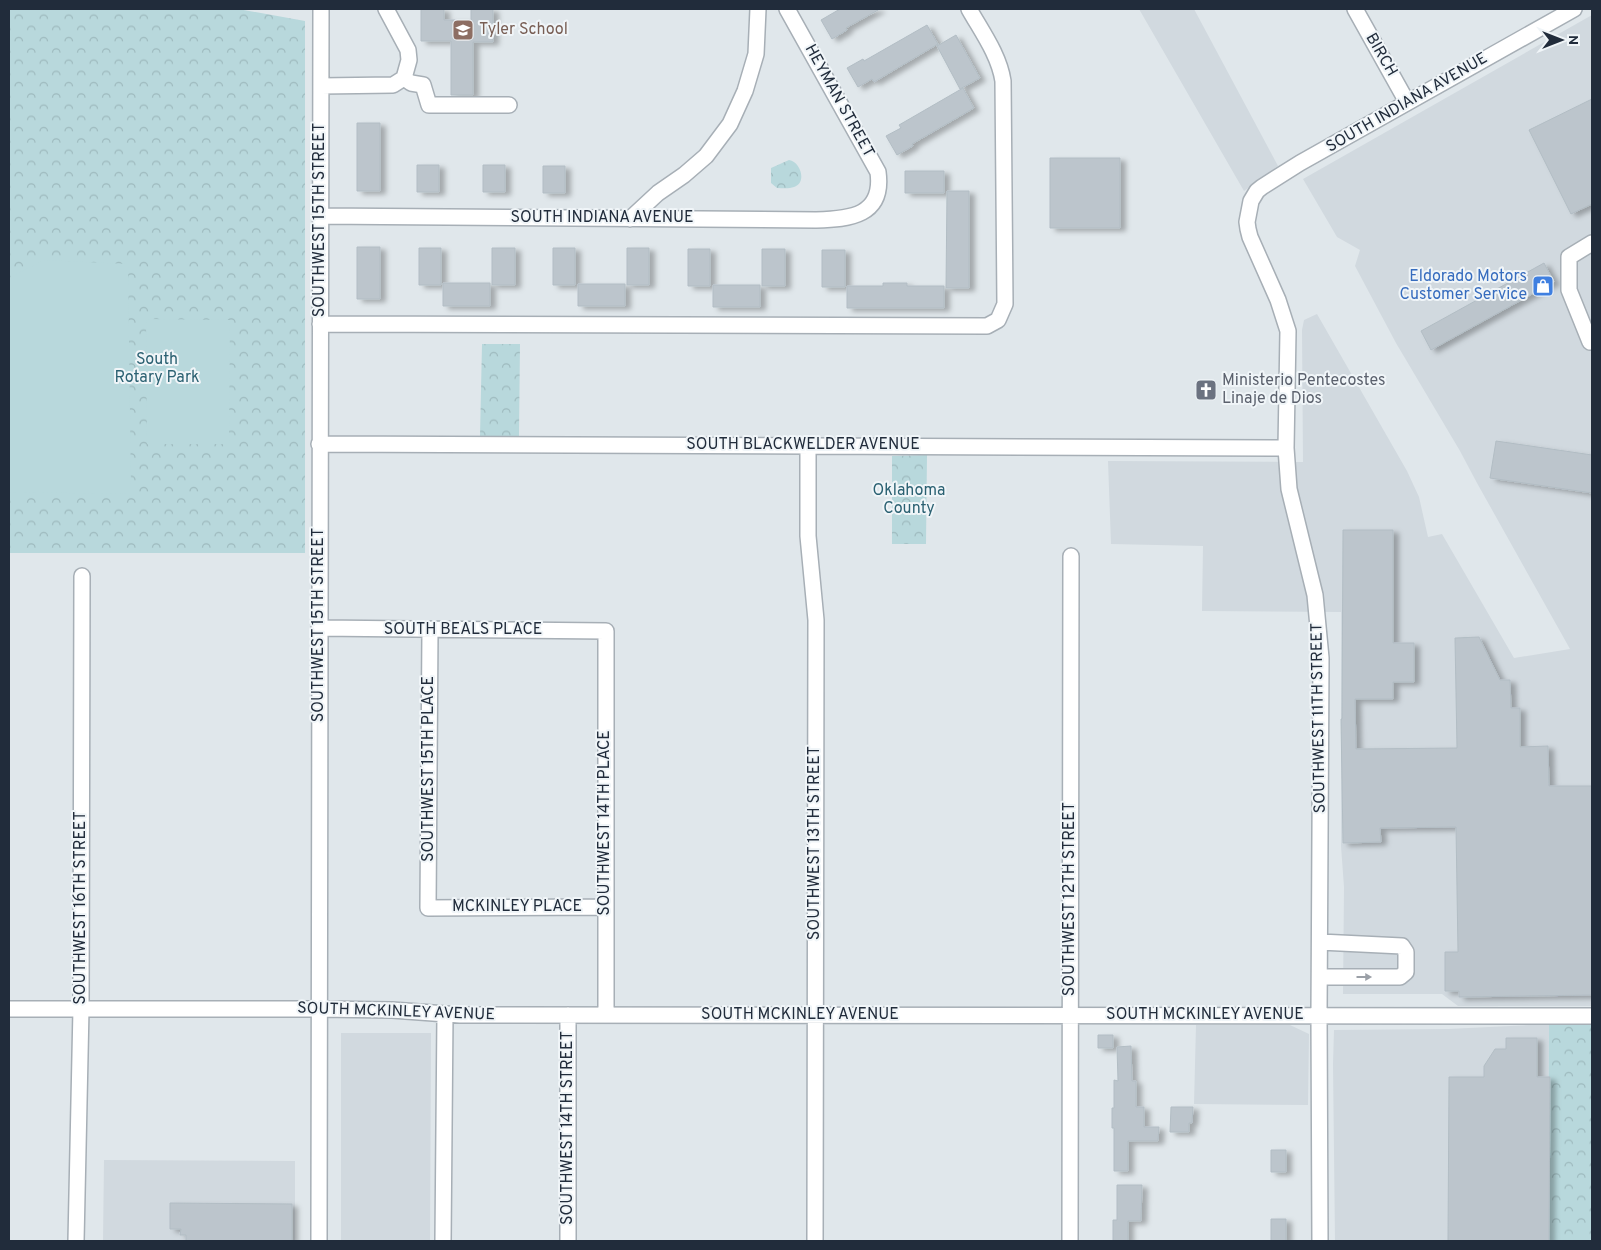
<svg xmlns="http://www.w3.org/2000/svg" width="1601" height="1250" font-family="Overpass,sans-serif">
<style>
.built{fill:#d1d9df}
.forest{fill:url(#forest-crowns)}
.garden{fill:#b8d8dc}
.building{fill:#bcc5cc;stroke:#b2bdc4;filter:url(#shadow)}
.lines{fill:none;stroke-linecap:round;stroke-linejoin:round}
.minor-casing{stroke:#a7afb6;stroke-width:18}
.minor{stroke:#fff;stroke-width:15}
.oneway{fill:#9ba0a7}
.labels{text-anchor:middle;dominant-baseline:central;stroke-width:4;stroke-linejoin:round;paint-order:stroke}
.education-label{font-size:16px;fill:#785e54;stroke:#f0f5f8;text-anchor:start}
.street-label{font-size:16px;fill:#212c3b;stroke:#f0f5f8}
.shop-label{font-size:16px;fill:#366cbe;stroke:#f0f5f8;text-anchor:end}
.park-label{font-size:16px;fill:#2b6172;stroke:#f0f5f8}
.worship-label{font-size:16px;fill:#5b616d;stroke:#f0f5f8;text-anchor:start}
</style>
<defs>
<pattern id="forest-crowns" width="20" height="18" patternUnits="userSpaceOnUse" patternTransform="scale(1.25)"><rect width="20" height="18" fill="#b8d8dc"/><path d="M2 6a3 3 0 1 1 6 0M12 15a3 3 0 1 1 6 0" fill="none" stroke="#9ebabe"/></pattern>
<filter id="shadow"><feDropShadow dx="5.5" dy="3" stdDeviation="2.5" flood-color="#0004"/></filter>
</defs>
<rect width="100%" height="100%" fill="#e0e7eb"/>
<path class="built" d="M1139,9H1194L1278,166L1244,191Z
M1592,15V1006H1458L1442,994H1343L1344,887L1341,846V612L1202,611L1203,546L1111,544L1108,461L1303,462L1302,330L1304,320L1317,314L1407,471L1419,497L1428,537L1442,534L1514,658L1570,649L1477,483L1460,451L1396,343L1355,266L1360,250L1337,237L1303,179Z
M1549,1024L1548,1241H1335L1333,1064L1334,1030L1448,1029Z
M1196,1025H1290L1309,1034L1308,1105L1194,1104Z
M341,1033H431L430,1241H341Z
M104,1160L295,1161V1241H103Z"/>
<path class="forest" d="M9,9H238L305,21V553H9Z
M789,160C801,162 807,183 794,187C789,189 782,188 777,188L771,183V168Z
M482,344H520L519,436H480Z
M927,455L926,544H892V456Z
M1549,1024L1592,1025V1241H1548Z"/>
<path class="garden" d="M44,260L128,264L131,487L127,494L9,492V278Z
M146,319L230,320L229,444H147Z"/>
<path class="building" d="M421,9H444V20H471V9H493V42H473V95H451V41H421Z
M840,9H880L846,28L847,30L832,39L821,20Z
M927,25L938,44L874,82L872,79L858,87L847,68L863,59L864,61Z
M956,35L980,78L960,89L937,46Z
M963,88L974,108L912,144L913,146L897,155L886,136L901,128L899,125Z
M1592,99V204L1571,214L1529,130Z
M357,123H380V191H357Z
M1050,158H1120V228H1050Z
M417,165H439V192H417Z
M483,165H505V192H483Z
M543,166H565V193H543Z
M905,171H944V193H905Z
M947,191H969V288H946Z
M357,247H380V299H357Z
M419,248H441V285H419Z
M492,248H515V285H492Z
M553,248H575V285H553Z
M627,248H649V285H627Z
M688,249H710V286H688Z
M762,249H785V286H762Z
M822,250H845V287H822Z
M1544,263L1554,282L1431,350L1421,331Z
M443,283H490V306H443Z
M883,283H907V286H944V308H847V286H883Z
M578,284H625V306H578Z
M713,285H760V307H713Z
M1496,441L1592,455V493L1490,478Z
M1343,530H1393V643H1414V682H1393V699H1355L1356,749L1457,748L1455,638L1479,637L1500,680H1510L1511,708H1520V747L1548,746L1549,786H1592V995L1459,997V991H1445V952H1458L1456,827L1380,828L1381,842L1343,843L1341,719H1342Z
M1098,1035H1113V1048H1098Z
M1506,1038H1537V1077H1550L1549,1241H1448L1449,1077H1484V1066L1495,1049H1506Z
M1131,1046L1132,1081H1136V1107H1144V1127H1159L1158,1141H1128V1171H1114V1128H1112V1108H1114V1080L1118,1081L1117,1047Z
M1171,1107H1193L1192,1123H1189V1132H1170Z
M1271,1150H1286V1172H1271Z
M1117,1185H1142L1141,1221H1128V1241H1113V1220H1117Z
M170,1203L292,1204V1241H186V1235H180L181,1229H170Z
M1271,1219H1286V1241H1271Z"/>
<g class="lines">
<g class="minor-casing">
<path id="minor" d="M1355,9L1407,102
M404,78L411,83L423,85L429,105H509
M321,86L393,85L404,78L409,60L408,50L386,9
M320,216L816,220C850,219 884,216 878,172L787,9
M630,219L658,193L684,175L706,156L730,124L745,91L756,54L758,9
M320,324L987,326L998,320L1005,304L1003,81C999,55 982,32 969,9
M1590,342L1569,290V257L1592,243
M319,444L1286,448
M808,445V536L816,620L815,1241
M319,628L606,631V1015
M430,630L428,908L605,907
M1320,977H1400L1406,972V952L1402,946L1320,942
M9,1009H319L392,1010L460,1015L1592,1016
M76,1241L81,1009L82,576
M319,1241L321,9
M443,1241L445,1014
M568,1241V1015
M1070,1241L1071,556
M1320,1241L1319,1015L1321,658L1315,595L1289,489L1286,448L1288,331L1278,300L1250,237L1248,229L1247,222L1251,201L1257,191L1262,187L1300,163L1574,9"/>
</g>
<use href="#minor" class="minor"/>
</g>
<defs><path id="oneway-solid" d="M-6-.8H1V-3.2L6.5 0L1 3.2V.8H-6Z" transform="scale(1.25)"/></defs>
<use class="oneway" href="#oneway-solid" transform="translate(1364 977)"/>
<defs>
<g id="school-square" transform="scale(1.125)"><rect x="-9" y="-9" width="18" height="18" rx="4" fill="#8d6e63" stroke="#f0f5f8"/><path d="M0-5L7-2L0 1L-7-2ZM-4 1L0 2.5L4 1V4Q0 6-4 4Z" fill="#fff"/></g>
<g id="shop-square" transform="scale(1.125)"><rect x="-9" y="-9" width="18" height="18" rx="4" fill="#3f7fe0" stroke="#f0f5f8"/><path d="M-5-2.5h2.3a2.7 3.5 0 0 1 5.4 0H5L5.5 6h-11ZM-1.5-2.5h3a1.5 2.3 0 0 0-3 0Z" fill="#fff"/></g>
<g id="church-square" transform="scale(1.125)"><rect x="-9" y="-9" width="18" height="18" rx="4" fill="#6b7280" stroke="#f0f5f8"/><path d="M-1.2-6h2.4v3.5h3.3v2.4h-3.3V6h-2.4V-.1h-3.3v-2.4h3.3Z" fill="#fff"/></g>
</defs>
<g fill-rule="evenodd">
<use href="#school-square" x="463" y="30"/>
<use href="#shop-square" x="1543" y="286"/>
<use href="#church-square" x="1206" y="390"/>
</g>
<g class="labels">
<g class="education-label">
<text x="479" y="30">Tyler School</text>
</g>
<g class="street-label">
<text transform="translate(1381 55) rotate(60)">BIRCH</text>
<text transform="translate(839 101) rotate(61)">HEYMAN STREET</text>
<text transform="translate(1407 103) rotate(-30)">SOUTH INDIANA AVENUE</text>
<text x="602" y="218">SOUTH INDIANA AVENUE</text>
<text transform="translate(320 220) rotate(-90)">SOUTHWEST 15TH STREET</text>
<text x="803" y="445">SOUTH BLACKWELDER AVENUE</text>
<text transform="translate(319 625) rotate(-90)">SOUTHWEST 15TH STREET</text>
<text x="463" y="630">SOUTH BEALS PLACE</text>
<text transform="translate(1319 718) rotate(-91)">SOUTHWEST 11TH STREET</text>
<text transform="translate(429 769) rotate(-90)">SOUTHWEST 15TH PLACE</text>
<text transform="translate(605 823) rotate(-90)">SOUTHWEST 14TH PLACE</text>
<text transform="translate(815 843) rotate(-90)">SOUTHWEST 13TH STREET</text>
<text transform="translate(1070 899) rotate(-90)">SOUTHWEST 12TH STREET</text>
<text x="517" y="907">MCKINLEY PLACE</text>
<text transform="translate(81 908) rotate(-90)">SOUTHWEST 16TH STREET</text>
<text transform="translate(396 1012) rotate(2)">SOUTH MCKINLEY AVENUE</text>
<text x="800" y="1015">SOUTH MCKINLEY AVENUE</text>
<text x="1205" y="1015">SOUTH MCKINLEY AVENUE</text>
<text transform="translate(568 1128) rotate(-90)">SOUTHWEST 14TH STREET</text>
</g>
<g class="shop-label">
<text x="1527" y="277">Eldorado Motors<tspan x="1527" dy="18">Customer Service</tspan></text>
</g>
<g class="park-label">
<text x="157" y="360">South<tspan x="157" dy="18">Rotary Park</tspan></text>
<text x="909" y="491">Oklahoma<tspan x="909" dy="18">County</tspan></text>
</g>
<g class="worship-label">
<text x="1222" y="381">Ministerio Pentecostes<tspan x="1222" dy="18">Linaje de Dios</tspan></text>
</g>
</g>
<rect width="1601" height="1250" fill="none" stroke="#212c3b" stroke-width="20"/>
<g transform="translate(1561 40) rotate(90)" stroke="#f0f5f8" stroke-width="4" paint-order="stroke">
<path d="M0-4L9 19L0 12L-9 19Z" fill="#212c3b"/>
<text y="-8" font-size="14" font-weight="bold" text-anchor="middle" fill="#212c3b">N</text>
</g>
</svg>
